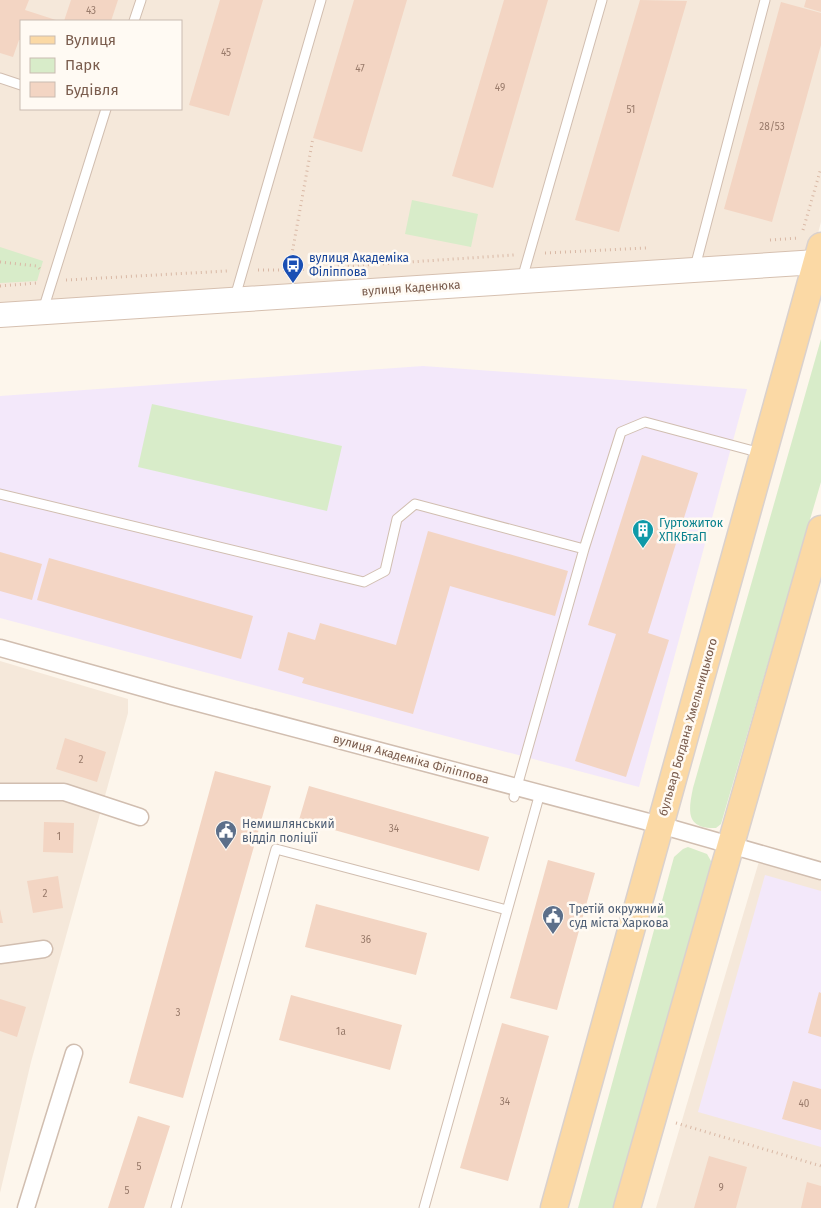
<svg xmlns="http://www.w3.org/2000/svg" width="821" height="1208" font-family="'Fira Sans',sans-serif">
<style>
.residential{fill:#f5e8da;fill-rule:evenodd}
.education{fill:#f3e8fa}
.green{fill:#d8ecc9}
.building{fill:#f3d5c3}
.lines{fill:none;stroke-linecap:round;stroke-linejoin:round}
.lane-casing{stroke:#d1beb0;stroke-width:11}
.street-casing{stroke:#d1beb0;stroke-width:19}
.secondary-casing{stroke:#d6c0b0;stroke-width:26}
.primary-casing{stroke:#dad1cd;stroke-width:29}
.path{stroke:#d9b8a5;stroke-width:3;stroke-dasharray:1 4;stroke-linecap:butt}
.lane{stroke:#fff;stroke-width:9}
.street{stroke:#fff;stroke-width:16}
.secondary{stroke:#fff;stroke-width:24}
.primary{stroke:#fbd9a5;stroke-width:26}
.labels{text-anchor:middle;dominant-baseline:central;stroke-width:5;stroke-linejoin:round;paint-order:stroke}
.number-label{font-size:10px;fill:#987a6a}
.transit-label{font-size:12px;fill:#164399;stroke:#fffaf3;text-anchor:start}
.street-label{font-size:12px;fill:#7a5c4d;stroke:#fffaf3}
.culture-label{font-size:12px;fill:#0d838f;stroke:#fffaf3;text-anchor:start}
.service-label{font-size:12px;fill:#4e5e75;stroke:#fffaf3;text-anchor:start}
</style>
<rect width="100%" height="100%" fill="#fdf6ec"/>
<path class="residential" d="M0,0H821V222L813,252L0,304ZM21,21H181V109H21Z
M0,661L128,699V713L31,1062L0,1193Z
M760,858L821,874V1208H656Z"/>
<path class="education" d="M423,366L747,389L639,787L0,618V396Z
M765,875L821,891V1147L698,1112Z"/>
<path class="green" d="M412,200L478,214L471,247L405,234Z
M0,247L43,261L37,281L0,283Z
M821,339V482L721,824L716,828C686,829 688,812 693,788Z
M152,404L342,446L327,511L138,467Z
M688,847L707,854L711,861L710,871L616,1208H578L674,857L683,849Z"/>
<path class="building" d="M0,0H29L25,10L59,21H21V40H19L13,57L0,53Z
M71,0H118L111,21H64Z
M220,0H263L229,116L189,105Z
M354,0H407L362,152L313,138Z
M504,0H548L493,188L452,176Z
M640,0L687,1L619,232L575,220Z
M806,0H821V12L804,7Z
M781,2L821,13V45L772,222L724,209Z
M642,455L698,473L648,633L669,640L626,777L575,761L616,634L588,625Z
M428,531L568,571L555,616L450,586L413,714L302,683L304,678L278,670L288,632L315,640L320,623L396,645Z
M0,552L42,564L32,600L0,591Z
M49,558L253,616L241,659L37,600Z
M65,738L106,752L97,782L56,769Z
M215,771L271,786L183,1098L129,1083Z
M309,786L489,837L479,871L299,820Z
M44,822L74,823L73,853L43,852Z
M548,860L595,873L557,1010L510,998Z
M58,876L63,908L33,913L27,881Z
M316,904L427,933L416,975L305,947Z
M0,909L3,923H0Z
M819,992L821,993V1037L808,1033Z
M291,995L402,1025L390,1070L279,1040Z
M0,999L26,1007L17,1037L0,1031Z
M502,1023L549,1036L508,1181L460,1168Z
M793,1081L821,1089V1130L782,1119Z
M138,1116L170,1126L144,1208H108Z
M709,1156L747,1167L736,1208H694Z
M807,1182L821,1186V1208H801Z"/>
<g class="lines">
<g class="lane-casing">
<path id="lane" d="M134,21L141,0
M0,78L21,85
M695,267L765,0
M522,279L602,0
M235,297L321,0
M43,310L106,109
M0,494L364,582L385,571L397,519L415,504L584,549L621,432L645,422L761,453
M514,797L584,549
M176,1208L276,849L507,910
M424,1208L540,793"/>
</g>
<g class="street-casing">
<path id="street" d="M0,648L172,696L660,825L821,871
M0,792H64L140,817
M0,955L44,949
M26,1208L74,1053"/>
</g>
<g class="secondary-casing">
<path id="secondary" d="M0,315L817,262L821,263"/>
</g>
<g class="primary-casing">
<path id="primary" d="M554,1208L821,246
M627,1208L821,529"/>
</g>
<path class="path" d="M803,230L821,168
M770,240L799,238
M545,253L646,248
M0,262L37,266L40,269
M258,270H290L514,255
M289,270L313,138
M66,280L227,271
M0,286L37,283
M676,1123L821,1166"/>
<use href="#lane" class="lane"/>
<use href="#street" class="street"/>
<use href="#secondary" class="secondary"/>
<use href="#primary" class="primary"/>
</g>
<defs>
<g id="bus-pin" transform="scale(1.125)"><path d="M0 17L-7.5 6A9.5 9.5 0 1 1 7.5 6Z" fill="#1a4fb4" stroke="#fffaf3"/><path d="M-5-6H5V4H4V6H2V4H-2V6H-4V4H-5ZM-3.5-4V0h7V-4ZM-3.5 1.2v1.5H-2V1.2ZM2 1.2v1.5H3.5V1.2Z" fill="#fff"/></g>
<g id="building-pin" transform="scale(1.125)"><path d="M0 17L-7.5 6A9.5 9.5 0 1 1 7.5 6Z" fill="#0f9aa8" stroke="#fffaf3"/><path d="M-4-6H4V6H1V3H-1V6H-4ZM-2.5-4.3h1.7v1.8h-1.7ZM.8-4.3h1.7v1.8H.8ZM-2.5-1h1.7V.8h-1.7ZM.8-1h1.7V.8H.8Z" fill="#fff"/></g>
<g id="civic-pin" transform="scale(1.125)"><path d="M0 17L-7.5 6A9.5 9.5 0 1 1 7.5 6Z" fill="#5c6f8a" stroke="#fffaf3"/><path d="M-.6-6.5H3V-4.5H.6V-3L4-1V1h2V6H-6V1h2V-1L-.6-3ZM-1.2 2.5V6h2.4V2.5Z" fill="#fff"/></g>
</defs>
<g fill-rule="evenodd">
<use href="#bus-pin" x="293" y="265"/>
<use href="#building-pin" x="643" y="530"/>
<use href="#civic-pin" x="226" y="831"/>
<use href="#civic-pin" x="553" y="916"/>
</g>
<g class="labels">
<g class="number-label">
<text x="91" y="11">43</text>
<text x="226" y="53">45</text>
<text x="360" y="69">47</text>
<text x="500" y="88">49</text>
<text x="631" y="110">51</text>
<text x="772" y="127">28/53</text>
<text x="81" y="760">2</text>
<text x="394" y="829">34</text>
<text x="59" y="837">1</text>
<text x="45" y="894">2</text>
<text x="366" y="940">36</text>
<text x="178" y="1013">3</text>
<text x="341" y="1032">1а</text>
<text x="505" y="1102">34</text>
<text x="804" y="1104">40</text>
<text x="139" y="1167">5</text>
<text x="721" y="1188">9</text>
<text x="127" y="1191">5</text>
</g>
<g class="transit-label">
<text x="309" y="258">вулиця Академіка<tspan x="309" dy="14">Філіппова</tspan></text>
</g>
<g class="street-label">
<text transform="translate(411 288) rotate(-4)">вулиця Каденюка</text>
<text transform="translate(688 727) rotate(-74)">бульвар Богдана Хмельницького</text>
<text transform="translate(411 759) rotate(15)">вулиця Академіка Філіппова</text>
</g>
<g class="culture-label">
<text x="659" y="523">Гуртожиток<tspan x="659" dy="14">ХПКБтаП</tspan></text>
</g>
<g class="service-label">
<text x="242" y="824">Немишлянський<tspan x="242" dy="14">відділ поліції</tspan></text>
<text x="569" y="909">Третій окружний<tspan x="569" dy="14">суд міста Харкова</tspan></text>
</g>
</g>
<rect x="20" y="20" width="162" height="90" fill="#fffaf3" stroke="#cabbb1"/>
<rect x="30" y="36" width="25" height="8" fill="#fbd9a5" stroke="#cabbb1"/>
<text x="65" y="45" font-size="15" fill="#7a5c4d">Вулиця</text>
<rect x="30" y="58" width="25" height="15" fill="#d8ecc9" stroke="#cabbb1"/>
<text x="65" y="70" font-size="15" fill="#7a5c4d">Парк</text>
<rect x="30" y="82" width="25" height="15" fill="#f3d5c3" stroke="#cabbb1"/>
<text x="65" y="95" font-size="15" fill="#7a5c4d">Будівля</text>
</svg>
